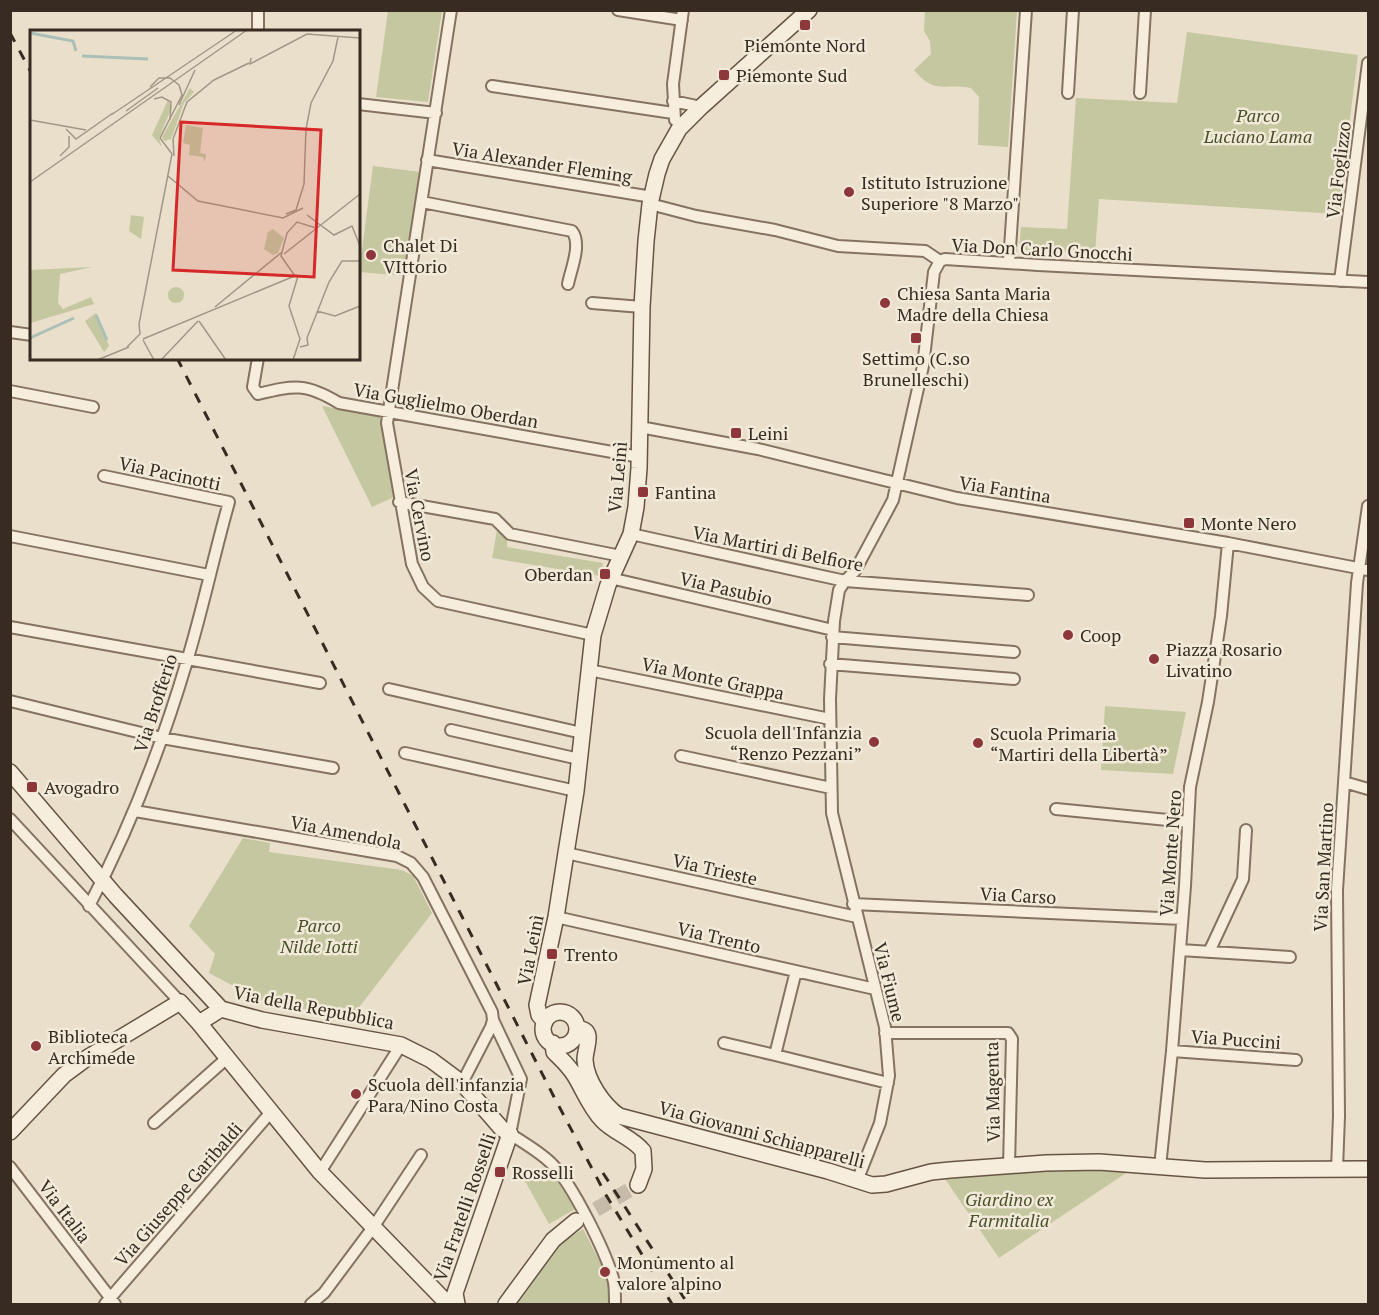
<svg xmlns="http://www.w3.org/2000/svg" width="1379" height="1315" font-family="'PT Serif',serif">
<style>
.green{fill:#c4c79f}
.lines{fill:none;stroke-linecap:round;stroke-linejoin:round}
.secondary-tunnel{stroke:#c6bba8;stroke-width:15;stroke-dasharray:15 8;stroke-linecap:butt}
.street-casing{stroke:#857260;stroke-width:14}
.secondary-casing{stroke:#675443;stroke-width:18}
.street{stroke:#f6eddd;stroke-width:10}
.secondary{stroke:#f6eddd;stroke-width:15}
.rail{stroke:#372b22;stroke-width:3;stroke-dasharray:10 10;stroke-linecap:butt}
.poi-dot{fill:#8d373b;stroke:#f2ead9;stroke-width:2}
.labels{text-anchor:middle;dominant-baseline:central;stroke-width:5;stroke-linejoin:round;paint-order:stroke}
.poi-label{font-size:18px;fill:#372b22;stroke:#f2ead9;text-anchor:start}
.park-label{font-size:18px;font-style:italic;fill:#49512b;stroke:#f2ead9}
.street-label{font-size:18px;fill:#372b22;stroke:#f2ead9}
.inset-river{fill:none;stroke:#aabfb8;stroke-width:3}
.inset-road{fill:none;stroke:#a29787;stroke-width:1.5}
.view{fill:#d62828;fill-opacity:0.15;stroke:#d62828;stroke-width:3}
.inset-edge{fill:none;stroke:#372b22;stroke-width:3}
</style>
<rect width="100%" height="100%" fill="#eadfca"/>
<path class="green" d="M388,11H442L428,102L376,97Z
M925,11H1017L1008,147L978,145L979,97L971,88C943,83 935,95 914,70L931,54L930,41L924,31Z
M1187,32L1358,55L1338,214L1099,199L1095,254L1019,250L1021,227L1067,229L1076,98L1177,103Z
M373,166L420,172L404,276L359,272Z
M322,406L380,416L394,497L372,507Z
M498,525L507,538V547L603,563L600,576L492,558Z
M1105,706L1186,712L1173,774L1101,770Z
M243,838L270,843L269,852L402,870L413,876L432,913L350,1019L258,999L209,973L215,954L189,926Z
M548,1164L564,1186L577,1208L549,1224L525,1181Z
M1132,1169L999,1258L943,1176Z
M583,1229L611,1283L612,1304H512L558,1245Z"/>
<g class="lines">
<path class="secondary-tunnel" d="M576,1221L638,1185"/>
<g class="street-casing">
<path id="street" d="M258,10V32
M451,10L387,423L412,564L423,587L438,601L593,635
M618,10L682,20
M492,86L673,113
M1068,93L1073,10
M1140,93L1145,10
M673,101L701,107
M358,104L436,113
M675,120L673,84L683,10
M427,160L652,197
M422,202L572,231C582,244 571,269 568,284
M650,204L696,216L775,230L838,246L925,251L940,261
M940,261L945,259L1038,265L1368,282
M1009,263L1026,10
M1340,281L1368,63
M592,303L642,307
M10,332L32,335
M258,358L253,387L258,394C295,385 306,383 339,403L640,457
M10,391L93,407
M640,427L758,449L957,498L1228,543L1368,570
M399,502L495,519L510,534L621,556
M631,534L845,581L1028,595
M10,536L209,575
M610,578L833,630
M10,627L320,683
M832,637L1014,652
M830,664L1014,679
M589,670L830,719
M389,689L582,733
M10,701L162,738L333,768
M451,730L579,759
M405,753L576,791
M681,756L831,788
M1344,782L1368,789
M1056,809L1188,822
M135,811L397,856L411,863L423,877L492,1012L493,1020L491,1027L462,1083
M10,819L180,1002
M566,853L857,917
M853,904L1182,919
M89,906C130,828 162,745 187,661C203,608 214,555 229,502L104,476
M556,917L875,989
M1180,950L1290,957
M1209,952L1243,879L1246,830
M493,1020L521,1079L510,1134C524,1143 540,1152 552,1164C572,1183 607,1254 614,1282C615,1289 615,1297 615,1304
M885,1033H1008L1012,1039L1009,1166
M724,1043L775,1055L796,971
M1172,1051L1296,1060
M775,1055L888,1083
M154,1123L227,1058
M10,1167L115,1304
M1160,1167L1172,1051L1185,886L1190,787L1208,702L1221,616L1228,543
M1337,1169L1339,1116L1337,890L1357,583L1368,506
M320,1172L401,1045
M857,1181L880,1123L889,1076L885,1027L832,813L830,699L834,621L839,590L845,581L855,571L893,500L923,366L934,272L940,261
M105,1304L271,1112
M311,1304L324,1293L374,1226L421,1155"/>
</g>
<g class="secondary-casing">
<path id="secondary" d="M10,772L116,896L221,1009L262,1020L401,1045L431,1060L462,1083L502,1129L510,1134L455,1293L457,1304
M543 1029a17 17 0 1 1 34 0a17 17 0 1 1-34 0Z
M545,1022L539,1015L537,1005L556,917L566,853L576,791L593,635L608,585L631,534L636,507L639,468L642,307L646,241L650,204L657,174L662,159L679,129L701,107L809,10
M199,1023L320,1172L448,1304
M577,1028C582,1029 587,1030 588,1036C589,1043 585,1052 585,1060C586,1080 603,1105 619,1116L828,1171L872,1185L886,1184L931,1172L950,1170L1046,1163L1099,1162L1205,1170L1368,1169
M553,1043L554,1052C562,1060 569,1066 575,1076C584,1091 590,1107 602,1120C614,1133 632,1137 643,1151L644,1169L638,1185
M10,1132L64,1075L87,1058L180,1002L199,1023L221,1009
M506,1304L553,1240L576,1221"/>
</g>
<use href="#street" class="street"/>
<use href="#secondary" class="secondary"/>
<path class="rail" d="M10,33L32,74
M177,358L553,1095L606,1195L672,1304
M603,1173L688,1304"/>
</g>
<g class="poi-dot">
<rect x="799" y="19" width="12" height="12" rx="3"/>
<rect x="718" y="69" width="12" height="12" rx="3"/>
<circle cx="849" cy="192" r="6"/>
<circle cx="371" cy="255" r="6"/>
<circle cx="885" cy="303" r="6"/>
<rect x="910" y="332" width="12" height="12" rx="3"/>
<rect x="730" y="427" width="12" height="12" rx="3"/>
<rect x="637" y="486" width="12" height="12" rx="3"/>
<rect x="1183" y="517" width="12" height="12" rx="3"/>
<rect x="599" y="568" width="12" height="12" rx="3"/>
<circle cx="1068" cy="635" r="6"/>
<circle cx="1154" cy="659" r="6"/>
<circle cx="874" cy="742" r="6"/>
<circle cx="978" cy="743" r="6"/>
<rect x="26" y="781" width="12" height="12" rx="3"/>
<rect x="546" y="948" width="12" height="12" rx="3"/>
<circle cx="36" cy="1046" r="6"/>
<circle cx="356" cy="1094" r="6"/>
<rect x="494" y="1166" width="12" height="12" rx="3"/>
<circle cx="605" cy="1272" r="6"/>
</g>
<g class="labels">
<g class="poi-label">
<text x="805" y="45" text-anchor="middle">Piemonte Nord</text>
<text x="736" y="75">Piemonte Sud</text>
<text x="861" y="182">Istituto Istruzione<tspan x="861" dy="21">Superiore "8 Marzo"</tspan></text>
<text x="383" y="245">Chalet Di<tspan x="383" dy="21">VIttorio</tspan></text>
<text x="897" y="293">Chiesa Santa Maria<tspan x="897" dy="21">Madre della Chiesa</tspan></text>
<text x="916" y="358" text-anchor="middle">Settimo (C.so<tspan x="916" dy="21">Brunelleschi)</tspan></text>
<text x="748" y="433">Leini</text>
<text x="655" y="492">Fantina</text>
<text x="1201" y="523">Monte Nero</text>
<text x="593" y="574" text-anchor="end">Oberdan</text>
<text x="1080" y="635">Coop</text>
<text x="1166" y="649">Piazza Rosario<tspan x="1166" dy="21">Livatino</tspan></text>
<text x="862" y="732" text-anchor="end">Scuola dell'Infanzia<tspan x="862" dy="21">“Renzo Pezzani”</tspan></text>
<text x="990" y="733">Scuola Primaria<tspan x="990" dy="21">“Martiri della Libertà”</tspan></text>
<text x="44" y="787">Avogadro</text>
<text x="564" y="954">Trento</text>
<text x="48" y="1036">Biblioteca<tspan x="48" dy="21">Archimede</tspan></text>
<text x="368" y="1084">Scuola dell'infanzia<tspan x="368" dy="21">Para/Nino Costa</tspan></text>
<text x="512" y="1172">Rosselli</text>
<text x="617" y="1262">Monumento al<tspan x="617" dy="21">valore alpino</tspan></text>
</g>
<g class="park-label">
<text x="1258" y="115">Parco<tspan x="1258" dy="21">Luciano Lama</tspan></text>
<text x="319" y="925">Parco<tspan x="319" dy="21">Nilde Iotti</tspan></text>
<text x="1009" y="1199">Giardino ex<tspan x="1009" dy="21">Farmitalia</tspan></text>
</g>
<g class="street-label">
<text transform="translate(542 162) rotate(9)">Via Alexander Fleming</text>
<text transform="translate(1338 170) rotate(-83)">Via Foglizzo</text>
<text transform="translate(1042 249) rotate(3)">Via Don Carlo Gnocchi</text>
<text transform="translate(446 405) rotate(10)">Via Guglielmo Oberdan</text>
<text transform="translate(170 473) rotate(12)">Via Pacinotti</text>
<text transform="translate(617 477) rotate(-85)">Via Leinì</text>
<text transform="translate(1005 489) rotate(9)">Via Fantina</text>
<text transform="translate(420 515) rotate(79)">Via Cervino</text>
<text transform="translate(778 548) rotate(11)">Via Martiri di Belfiore</text>
<text transform="translate(726 588) rotate(13)">Via Pasubio</text>
<text transform="translate(713 678) rotate(12)">Via Monte Grappa</text>
<text transform="translate(155 703) rotate(-72)">Via Brofferio</text>
<text transform="translate(346 832) rotate(11)">Via Amendola</text>
<text transform="translate(1170 853) rotate(-86)">Via Monte Nero</text>
<text transform="translate(1323 867) rotate(-87)">Via San Martino</text>
<text transform="translate(715 869) rotate(13)">Via Trieste</text>
<text transform="translate(1018 895) rotate(3)">Via Carso</text>
<text transform="translate(719 937) rotate(13)">Via Trento</text>
<text transform="translate(530 950) rotate(-79)">Via Leinì</text>
<text transform="translate(890 982) rotate(76)">Via Fiume</text>
<text transform="translate(314 1007) rotate(11)">Via della Repubblica</text>
<text transform="translate(1236 1039) rotate(4)">Via Puccini</text>
<text transform="translate(992 1092) rotate(-91)">Via Magenta</text>
<text transform="translate(762 1134) rotate(15)">Via Giovanni Schiapparelli</text>
<text transform="translate(178 1194) rotate(-49)">Via Giuseppe Garibaldi</text>
<text transform="translate(464 1207) rotate(-71)">Via Fratelli Rosselli</text>
<text transform="translate(65 1211) rotate(53)">Via Italia</text>
</g>
</g>
<g transform="translate(30 30)">
<rect width="330" height="330" fill="#eadfca"/>
<path d="M160,58L164,62L154,73L141,109L134,111L132,107ZM138,70L142,77L129,108L132,117L122,105ZM156,95L173,98L170,123L176,124L175,132L173,127L159,125L160,115L153,113ZM101,185L114,187L111,209L99,201ZM243,199L254,208L248,223L243,225L234,219L238,202ZM62,237L30,244L28,273L33,279L61,267L64,274L0,293V240ZM138 265a8 8 0 1 1 16 0a8 8 0 1 1-16 0ZM66,283L79,316L74,322L55,291Z" fill="#c4c79f"/>
<path class="inset-river" d="M0,3L43,11L46,21M52,26L118,29M66,285L77,310M0,308L44,288"/>
<path class="inset-road" d="M221,28L220,34L277,4L330,8M124,69L132,67L141,72L140,90M149,75L165,40M96,81L128,58M81,85L207,0M0,90L56,100M36,99L46,109L83,83M30,126L39,117V106M144,126L143,109L157,72L184,50L219,33M138,146L168,171L253,188L273,178M0,152L217,0M256,184L266,180L274,154L276,99L281,73L303,31L308,7M277,185L304,205L322,196L330,216M254,224L330,164M265,246L251,226L257,203L267,192L286,198M185,277L252,222M287,281L305,286L330,276M169,291L196,330M113,309L267,245M113,310L124,330M97,317L110,304L109,294L142,124L130,108L152,65L149,55L140,48H129L120,57M270,317L278,315L277,308L299,252L312,231H330M67,330L99,317M131,330L168,291M263,330L270,309L259,276L268,246"/>
<path class="view" d="M151,92L291,100L284,247L143,240Z"/>
<rect width="330" height="330" class="inset-edge"/>
</g>
<rect width="1379" height="1315" fill="none" stroke="#372b22" stroke-width="24"/>
</svg>
